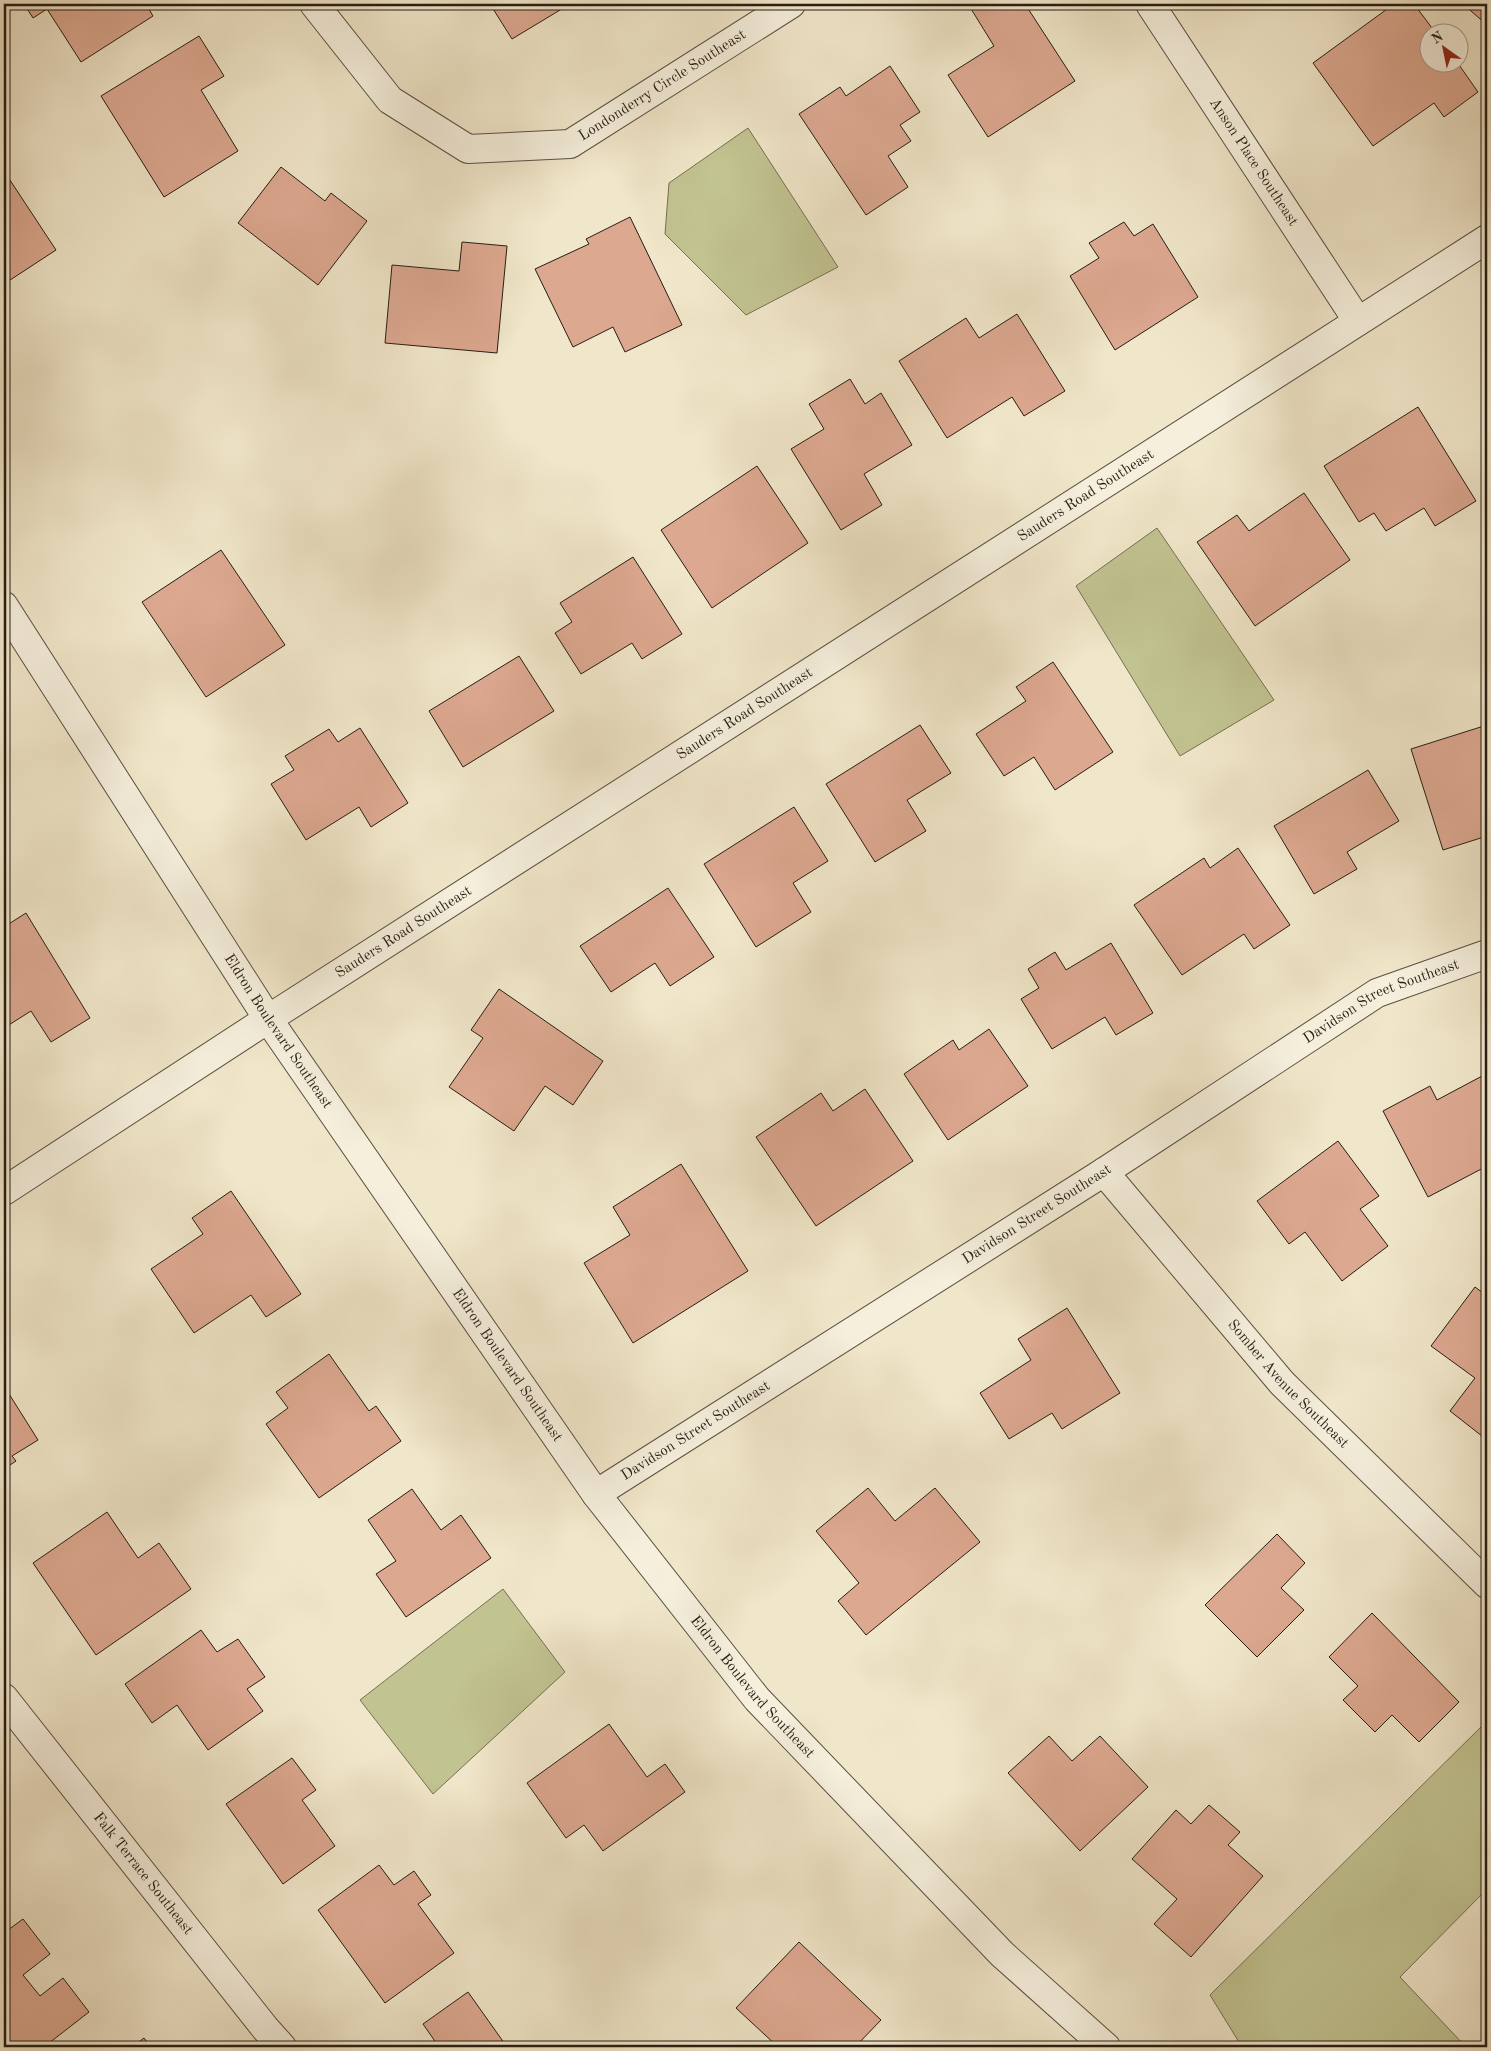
<svg xmlns="http://www.w3.org/2000/svg" width="1491" height="2051" font-family="'Old Standard TT',serif">
<style>
.green{fill:#c1c391;stroke:#747052}
.building{fill:#dca890;stroke:#271d14}
.lines{fill:none;stroke-linecap:round;stroke-linejoin:round}
.minor-casing{stroke:#594f41;stroke-width:30}
.minor{stroke:#f5efdc;stroke-width:28}
.labels{text-anchor:middle;dominant-baseline:central;stroke-width:4.5;stroke-linejoin:round;paint-order:stroke}
.street-label{font-size:15px;fill:#271d14;stroke:#f5efdc}
</style>
<rect width="100%" height="100%" fill="#f0e6c9"/>
<filter id="stains"><feTurbulence type="fractalNoise" baseFrequency=".004" numOctaves="4"/><feColorMatrix values="0 0 0 0 .2 0 0 0 0 .09 0 0 0 0 .02 0 0 0 .5 -.17"/></filter>
<radialGradient id="worn" r=".72"><stop offset=".6" stop-color="#630" stop-opacity="0"/><stop offset="1" stop-color="#630" stop-opacity=".3"/></radialGradient>
<path class="green" d="M748,128L838,267L746,315L665,234L669,183Z
M1157,528L1274,700L1180,756L1076,586Z
M503,1589L565,1672L433,1794L360,1700Z
M1487,1721V1889L1400,1977L1466,2047H1242L1210,1995Z"/>
<path class="building" d="M24,4H146L153,16L81,62L47,9L33,18Z
M490,4H570L512,39Z
M968,4H1025L1075,81L988,137L948,75L994,46Z
M1394,4H1414L1435,32H1428V62H1457L1478,92L1444,117L1434,103L1373,146L1313,63Z
M1463,4H1487V25Z
M199,36L224,76L201,90L238,151L164,197L101,96Z
M890,66L920,112L900,125L911,141L888,156L908,187L866,215L799,114L840,87L846,96Z
M281,167L325,201L331,193L367,221L318,285L238,223Z
M4,171L56,250L4,284Z
M630,217L682,325L625,352L613,327L573,347L535,269L589,244L586,239Z
M1124,222L1134,236L1153,224L1198,297L1115,350L1070,276L1099,258L1089,243Z
M462,242L507,246L497,353L385,343L392,265L459,271Z
M1017,314L1065,391L1024,416L1012,397L947,438L899,361L966,318L979,338Z
M850,379L865,404L881,393L912,445L864,474L882,505L841,530L791,449L824,429L809,404Z
M1418,407L1476,501L1435,526L1424,508L1386,531L1374,513L1359,522L1324,466Z
M757,466L808,543L712,608L661,530Z
M1304,493L1350,560L1255,626L1197,542L1237,515L1249,531Z
M221,550L285,645L206,697L142,602Z
M633,557L682,634L642,659L632,643L581,674L555,633L572,622L560,603Z
M519,656L554,711L463,767L429,711Z
M1053,662L1113,752L1055,790L1034,757L1004,776L976,734L1026,701L1016,687Z
M920,725L951,773L907,800L926,831L875,862L826,784Z
M1487,725V836L1443,850L1411,749Z
M360,728L408,803L371,827L359,807L306,840L271,784L294,770L285,756L329,729L338,742Z
M1368,770L1399,821L1347,852L1357,869L1314,894L1274,826Z
M794,807L828,861L793,883L811,912L756,947L704,864Z
M1238,848L1290,925L1254,949L1244,934L1182,975L1134,905L1204,858L1210,868Z
M668,888L714,957L670,986L655,963L611,992L580,946Z
M26,913L90,1018L51,1042L31,1011L4,1028V927Z
M1111,943L1153,1013L1116,1035L1105,1017L1052,1049L1021,999L1039,988L1028,969L1055,952L1066,970Z
M499,989L603,1061L573,1105L545,1086L514,1131L449,1087L483,1038L471,1030Z
M989,1029L1028,1086L948,1140L904,1074L953,1040L959,1050Z
M1484,1075L1487,1082V1166L1428,1197L1383,1111L1430,1086L1437,1100Z
M865,1089L913,1161L816,1226L756,1137L821,1093L833,1111Z
M1338,1141L1379,1196L1360,1209L1388,1246L1342,1281L1305,1232L1289,1244L1257,1201Z
M681,1164L748,1271L633,1343L584,1263L630,1235L613,1207Z
M231,1191L301,1294L266,1317L251,1295L194,1333L151,1269L203,1234L192,1218Z
M1475,1287L1487,1296V1440L1450,1411L1475,1378L1431,1346Z
M1067,1308L1120,1393L1062,1429L1052,1413L1009,1439L980,1393L1031,1360L1018,1339Z
M329,1354L369,1411L376,1406L401,1441L319,1498L266,1424L288,1408L276,1392Z
M4,1386L38,1440L12,1456L16,1461L4,1469Z
M868,1488L895,1521L935,1488L980,1542L866,1635L838,1601L859,1583L816,1531Z
M412,1489L441,1530L461,1515L491,1558L406,1617L376,1574L396,1561L368,1520Z
M107,1512L138,1558L159,1543L191,1589L96,1655L33,1563Z
M1277,1534L1305,1563L1281,1588L1304,1610L1257,1657L1205,1605Z
M1372,1613L1459,1702L1419,1742L1392,1715L1375,1732L1343,1700L1358,1686L1329,1657Z
M201,1630L217,1652L238,1639L265,1677L247,1689L263,1711L208,1750L177,1705L152,1723L125,1684Z
M609,1724L647,1777L665,1764L685,1792L603,1851L584,1825L566,1838L527,1783Z
M1049,1736L1072,1761L1100,1736L1148,1787L1080,1851L1008,1773Z
M292,1758L316,1790L302,1800L335,1846L283,1884L226,1804Z
M1209,1805L1240,1832L1228,1845L1263,1876L1191,1957L1154,1924L1177,1899L1132,1859L1176,1810L1191,1824Z
M379,1865L394,1885L414,1871L431,1895L418,1904L454,1953L385,2003L318,1910Z
M23,1919L50,1954L23,1975L40,1996L63,1978L89,2012L44,2047H4V1933Z
M799,1942L881,2020L855,2047H778L736,2008Z
M468,1992L507,2047H439L423,2024Z
M144,2038L151,2047H132Z"/>
<g class="lines">
<g class="minor-casing">
<g id="minor">
<path id="s1" d="M314,4L390,100L468,149L570,144L791,4"/>
<path id="s2" d="M1150,4L1357,320"/>
<path id="s3" d="M4,606L268,1019L596,1494L757,1699L1002,1954L1106,2047"/>
<path id="s4" d="M1104,1172L1282,1383L1487,1584"/>
<path id="s5" d="M4,1191L268,1019L1487,239"/>
<path id="s6" d="M596,1494L1104,1172L1377,993L1487,954"/>
<path id="s7" d="M4,1698L265,2028L282,2047"/>
</g>
</g>
<use href="#minor" class="minor"/>
</g>
<g class="labels">
<g class="street-label">
<text stroke="none"><textPath href="#s1" startOffset="426">Londonderry Circle Southeast</textPath></text>
<text stroke="none"><textPath href="#s2" startOffset="189">Anson Place Southeast</textPath></text>
<text stroke="none"><textPath href="#s5" startOffset="1286">Sauders Road Southeast</textPath></text>
<text stroke="none"><textPath href="#s5" startOffset="881">Sauders Road Southeast</textPath></text>
<text stroke="none"><textPath href="#s5" startOffset="476">Sauders Road Southeast</textPath></text>
<text stroke="none"><textPath href="#s6" startOffset="928">Davidson Street Southeast</textPath></text>
<text stroke="none"><textPath href="#s3" startOffset="506">Eldron Boulevard Southeast</textPath></text>
<text stroke="none"><textPath href="#s6" startOffset="522">Davidson Street Southeast</textPath></text>
<text stroke="none"><textPath href="#s3" startOffset="911">Eldron Boulevard Southeast</textPath></text>
<text stroke="none"><textPath href="#s4" startOffset="281">Somber Avenue Southeast</textPath></text>
<text stroke="none"><textPath href="#s6" startOffset="118">Davidson Street Southeast</textPath></text>
<text stroke="none"><textPath href="#s3" startOffset="1316">Eldron Boulevard Southeast</textPath></text>
<text stroke="none"><textPath href="#s7" startOffset="224">Falk Terrace Southeast</textPath></text>
</g>
</g>
<rect width="1491" height="2051" fill="none" stroke="#f0e6c9" stroke-width="20"/>
<rect x="5" y="5" width="1481" height="2041" fill="none" stroke="#271d14" stroke-width="2.5"/>
<rect x="10" y="10" width="1471" height="2031" fill="none" stroke="#271d14"/>
<g transform="translate(1444 48) rotate(327)"><circle r="24" fill="#f5efdc" stroke="#a39b8c"/>
<path d="M0-4L9 19L0 12L-9 19Z" fill="#8f2418"/>
<text y="-8" font-size="14" font-weight="bold" text-anchor="middle" fill="#271d14">N</text>
</g>
<rect width="100%" height="100%" filter="url(#stains)"/>
<rect width="100%" height="100%" fill="url(#worn)"/>
</svg>
